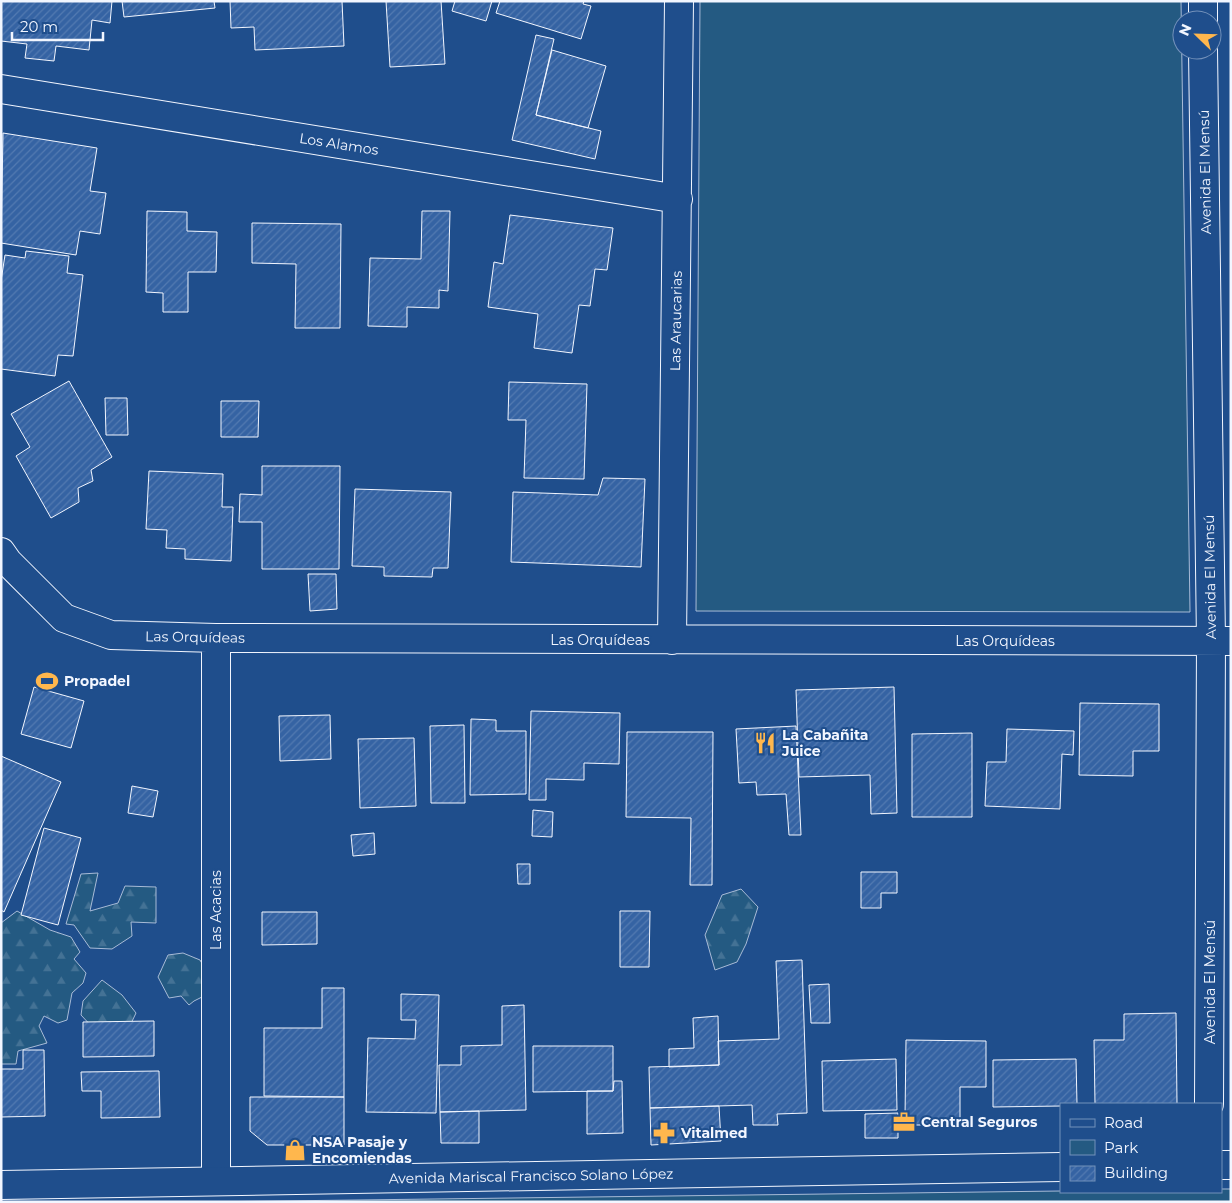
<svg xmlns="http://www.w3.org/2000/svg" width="1232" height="1203" font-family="Montserrat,sans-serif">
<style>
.forest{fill:url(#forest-firs);stroke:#a8bbd7}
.park{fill:#245a82;stroke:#a8bbd7}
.building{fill:url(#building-hatch);stroke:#f2f6ff}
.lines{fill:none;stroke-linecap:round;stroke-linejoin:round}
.minor-casing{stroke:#f2f6ff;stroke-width:30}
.primary-casing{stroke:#f2f6ff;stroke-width:30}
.minor{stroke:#1f4e8c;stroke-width:28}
.primary{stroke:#1f4e8c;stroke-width:28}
.labels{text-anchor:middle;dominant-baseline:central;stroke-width:4;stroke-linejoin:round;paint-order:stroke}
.street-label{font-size:14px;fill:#f2f6ff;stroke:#1f4e8c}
.poi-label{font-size:14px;font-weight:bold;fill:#f2f6ff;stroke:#1f4e8c;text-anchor:start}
</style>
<defs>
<pattern id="forest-firs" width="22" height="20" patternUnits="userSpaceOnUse" patternTransform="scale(1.25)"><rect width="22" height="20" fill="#245a82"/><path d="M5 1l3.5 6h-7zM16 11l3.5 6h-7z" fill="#447295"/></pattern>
<pattern id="building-hatch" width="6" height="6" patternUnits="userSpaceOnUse" patternTransform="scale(1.25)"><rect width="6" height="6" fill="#3563a3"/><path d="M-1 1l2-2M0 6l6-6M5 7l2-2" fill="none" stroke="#537ab1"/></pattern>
</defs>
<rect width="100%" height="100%" fill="#1f4e8c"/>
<path class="forest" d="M98,873L90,911L118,903L125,886L156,887V923L131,922L132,936L112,949L90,948L74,925L66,924L81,874Z
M741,889L758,907L746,944L737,962L715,970L705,935L722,895Z
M17,911L50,930L71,937L80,952L74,959L86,973L83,983L72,993L67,1020L58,1023L44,1016L39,1026L47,1043L18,1051L16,1064H1V923Z
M183,953L200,960L209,976L206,995L194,1001L189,1005L181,996L169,998L158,977L168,955Z
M102,980L122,995L136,1013L127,1032L94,1029L81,1015L83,1001Z"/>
<path class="park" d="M700,1H1181L1190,612L696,611Z
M1221,1189H1231V1202H199L1061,1191L1221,1192Z"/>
<path class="building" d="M1,1H112L110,23L92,20L89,50L56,46L54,61L25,58L27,44L1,41Z
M122,1H214L215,8L124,17Z
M230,1H342L344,46L255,50L254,27L231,28Z
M386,1H441L445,64L390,67Z
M455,1H492L486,21L452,11Z
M500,1H584L583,4L591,6L581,39L496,13Z
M536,35L554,39L536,115L601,131L595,159L512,140Z
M552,50L606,66L588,128L536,115Z
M3,133L97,148L90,191L106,193L100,234L80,231L76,255L1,243Z
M147,211L187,212V231L217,232L216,272H188V312H163V293L146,292Z
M422,211H450L448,291L439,290V308L407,307V327L368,326L370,258L421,259Z
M510,215L613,228L607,270L595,269L590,306L579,305L572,353L534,348L538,314L488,307L494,262L503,264Z
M252,223L341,224L340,328H295L296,264L252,263Z
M26,251L69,256L67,273L83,275L73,356L58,355L55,376L1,369V281L5,255L25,258Z
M69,381L112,457L91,470L93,481L78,488L79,502L51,518L16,456L30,447L11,414Z
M509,382L587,384L584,479L524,478L526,420H508Z
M105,398H127L128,435H106Z
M221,401H259L258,437H221Z
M262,466H340L339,569H262V522H239L240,494L262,495Z
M149,471L223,474L222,507H233L231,561L185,559V549L166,548L167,530L146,529Z
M603,478L645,479L641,567L511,562L513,492L598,495Z
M355,489L451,492L448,568H433L432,577L384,576V567L352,566Z
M308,574H336L337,609L310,611Z
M34,687L84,701L71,748L21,734Z
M894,687L897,813L871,814L870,775L799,777L796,690Z
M1080,703L1159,704V751H1133V776L1079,775Z
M531,711L620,713L619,764L584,763V780L546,779V800H529Z
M330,715L331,759L280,761L279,716Z
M471,719L496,720V731H526V794L470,795Z
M464,725L465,803H431L430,726Z
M796,726L801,835H789L786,794L757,795L756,782L739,783L736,729Z
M1007,729L1074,731L1073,755L1062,754L1060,809L985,806L987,762H1006Z
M627,732H713L712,885H690L691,818L626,817Z
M972,733V817H912V734Z
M414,738L416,806L360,808L358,739Z
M1,756L61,782L4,912L1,910Z
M132,786L158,791L153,817L128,813Z
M533,810L553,812L552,837L532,836Z
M44,828L81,838L58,925L21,915Z
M374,833L375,854L353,856L351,835Z
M517,864H530V884H518Z
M861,872H897V893H881V908H861Z
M620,911H650L649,967H620Z
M262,912H317V944L262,945Z
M802,960L807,1113L777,1114L778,1125H753L752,1105L650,1108L649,1067L719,1065L718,1041L779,1039L776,961Z
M829,984L830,1023H811L809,985Z
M322,988H344V1097L264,1096V1028H322Z
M401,994L439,995L436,1113L366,1112L368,1038L415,1039L416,1020H401Z
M524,1005L526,1110L440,1112L439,1065H461V1046L502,1045V1006Z
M1176,1013L1177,1104H1095L1094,1040H1124V1014Z
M718,1016L719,1065L669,1067V1049L694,1048L693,1018Z
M154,1021V1056L83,1057V1022Z
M906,1040L986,1041V1087H960V1125H913V1116L905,1117Z
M533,1046H613V1091L533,1092Z
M23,1050H44L45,1116L1,1117V1069H23Z
M896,1059L897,1110L823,1111L822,1061Z
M1076,1059L1077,1104H1061V1106L993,1107V1060Z
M159,1071L160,1117L101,1118V1091H82L81,1072Z
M614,1081H622L623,1133L587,1134V1091H613Z
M250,1097H344V1145H267L250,1131Z
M719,1106L721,1141L651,1145L650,1108Z
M479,1111V1143H441L440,1112Z
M898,1113V1138H865V1114Z"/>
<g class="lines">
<g class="minor-casing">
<path id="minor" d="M1203,1V20
M1203,50L1211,641L1209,1104
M1,89L678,199
M1,552L8,562L64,618L111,635L216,638L1231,641
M216,638V1181
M672,640L679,1"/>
</g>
<g class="primary-casing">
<path id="primary" d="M1221,1165H1231
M1,1185L1061,1167"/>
</g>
<use href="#minor" class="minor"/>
<use href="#primary" class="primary"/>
</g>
<defs>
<g id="stadium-bare" transform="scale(1.725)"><path d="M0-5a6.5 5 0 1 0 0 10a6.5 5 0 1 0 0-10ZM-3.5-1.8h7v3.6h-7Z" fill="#ffb74d" stroke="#1f4e8c" stroke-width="2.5" paint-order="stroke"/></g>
<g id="restaurant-bare" transform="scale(1.725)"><path d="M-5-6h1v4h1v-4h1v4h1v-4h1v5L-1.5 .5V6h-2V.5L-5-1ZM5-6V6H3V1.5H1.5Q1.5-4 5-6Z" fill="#ffb74d" stroke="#1f4e8c" stroke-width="2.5" paint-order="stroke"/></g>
<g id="office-bare" transform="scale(1.725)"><path d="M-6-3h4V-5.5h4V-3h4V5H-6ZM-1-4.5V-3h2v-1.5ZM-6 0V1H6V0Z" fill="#ffb74d" stroke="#1f4e8c" stroke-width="2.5" paint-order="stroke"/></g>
<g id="pharmacy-bare" transform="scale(1.725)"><path d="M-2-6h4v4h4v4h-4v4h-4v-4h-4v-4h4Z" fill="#ffb74d" stroke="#1f4e8c" stroke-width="2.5" paint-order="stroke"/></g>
<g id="shop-bare" transform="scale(1.725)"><path d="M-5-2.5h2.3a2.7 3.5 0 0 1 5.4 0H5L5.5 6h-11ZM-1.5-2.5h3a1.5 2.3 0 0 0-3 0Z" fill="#ffb74d" stroke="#1f4e8c" stroke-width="2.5" paint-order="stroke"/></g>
</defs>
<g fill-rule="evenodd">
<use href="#stadium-bare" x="47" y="681"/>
<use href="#restaurant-bare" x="765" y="743"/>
<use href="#office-bare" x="904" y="1122"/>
<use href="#pharmacy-bare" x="664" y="1133"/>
<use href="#shop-bare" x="295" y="1150"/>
</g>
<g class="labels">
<g class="street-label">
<text transform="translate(339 144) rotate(9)">Los Alamos</text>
<text transform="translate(1205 172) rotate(-91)">Avenida El Mensú</text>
<text transform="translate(676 321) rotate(-89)">Las Araucarias</text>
<text transform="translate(1210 577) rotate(-91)">Avenida El Mensú</text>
<text transform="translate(195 637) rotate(1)">Las Orquídeas</text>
<text x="600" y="640">Las Orquídeas</text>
<text x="1005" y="641">Las Orquídeas</text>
<text transform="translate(216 910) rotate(-90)">Las Acacias</text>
<text transform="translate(1210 982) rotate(-90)">Avenida El Mensú</text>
<text transform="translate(531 1176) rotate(-1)">Avenida Mariscal Francisco Solano López</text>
</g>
<g class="poi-label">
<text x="64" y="681">Propadel</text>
<text x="782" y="735">La Cabañita<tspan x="782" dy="16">Juice</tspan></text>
<text x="921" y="1122">Central Seguros</text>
<text x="681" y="1133">Vitalmed</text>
<text x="312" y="1142">NSA Pasaje y<tspan x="312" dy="16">Encomiendas</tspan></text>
</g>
</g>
<rect width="1232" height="1203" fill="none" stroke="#f2f6ff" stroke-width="5"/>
<rect x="1060" y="1103" width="162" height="90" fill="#1f4e8c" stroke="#7391ba"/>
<rect x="1070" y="1119" width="25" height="8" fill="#1f4e8c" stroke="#7391ba"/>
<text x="1104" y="1128" font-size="15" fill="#f2f6ff">Road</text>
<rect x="1070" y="1140" width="25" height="15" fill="#245a82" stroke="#7391ba"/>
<text x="1104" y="1153" font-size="15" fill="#f2f6ff">Park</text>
<rect x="1070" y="1166" width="25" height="15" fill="url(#building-hatch)" stroke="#7391ba"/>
<text x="1104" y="1178" font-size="15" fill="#f2f6ff">Building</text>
<g transform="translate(1197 35) rotate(293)"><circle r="24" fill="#1f4e8c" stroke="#7391ba"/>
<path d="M0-4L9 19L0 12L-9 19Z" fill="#ffb74d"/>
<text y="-8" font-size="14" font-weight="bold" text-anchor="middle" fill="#f2f6ff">N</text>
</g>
<path d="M12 32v8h91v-8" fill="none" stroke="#f2f6ff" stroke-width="2.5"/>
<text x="20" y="32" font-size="15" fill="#f2f6ff" stroke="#1f4e8c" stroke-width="4" paint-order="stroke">20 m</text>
</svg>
